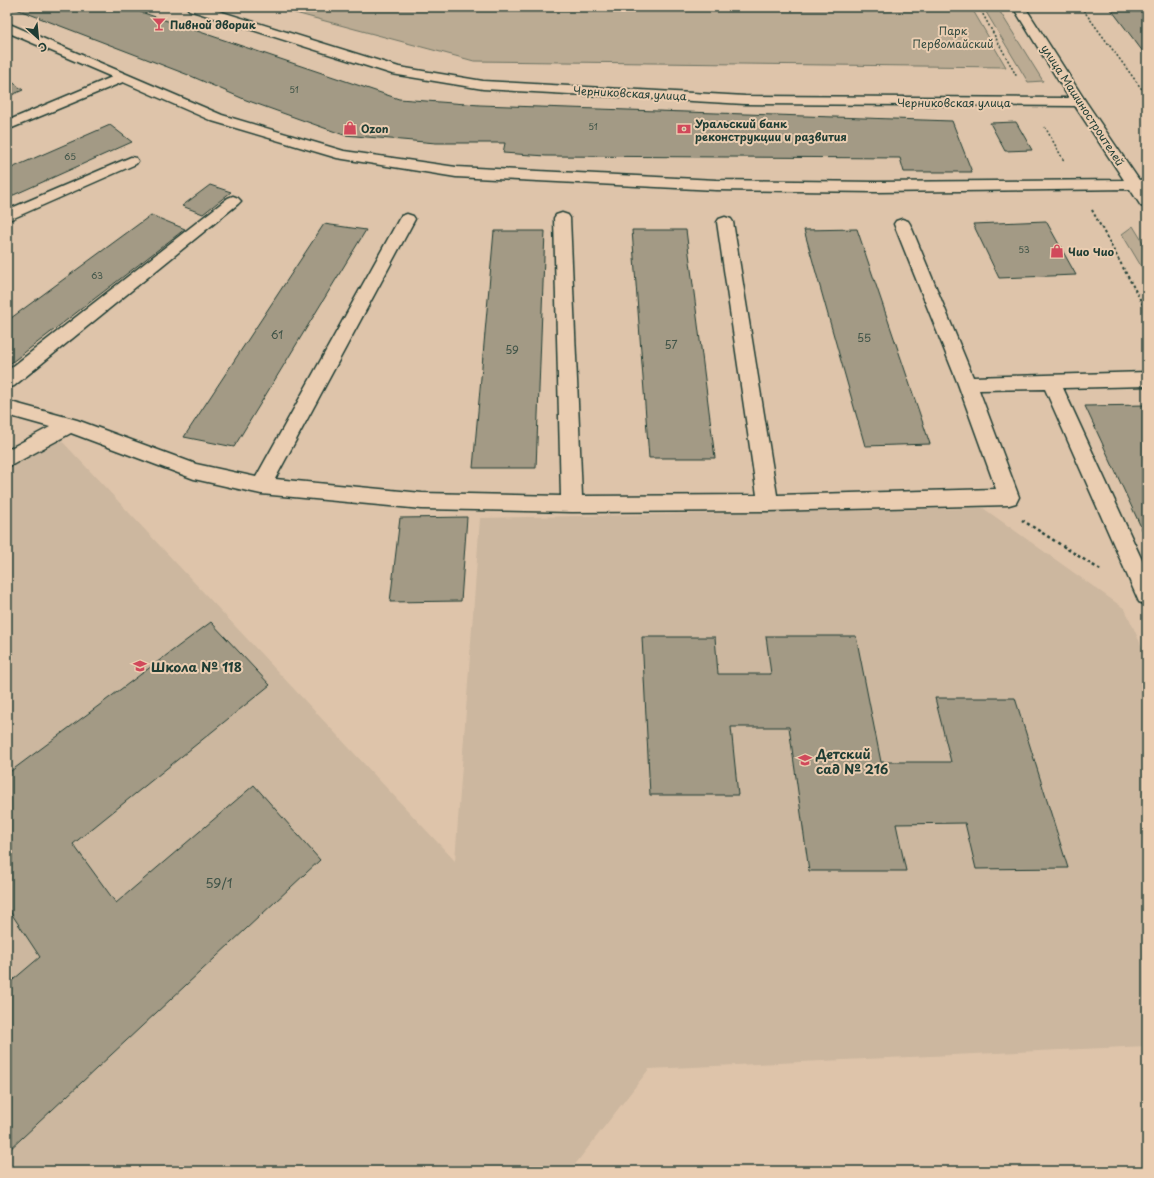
<svg xmlns="http://www.w3.org/2000/svg" width="1154" height="1178" font-family="'Playpen Sans',sans-serif">
<style>
.built{fill:#ccb79f}
.green{fill:#bbab93;stroke:#6d7464}
.building{fill:#a39a85;stroke:#1f3d34}
.lines{fill:none;stroke-linecap:round;stroke-linejoin:round}
.minor-casing{stroke:#1f3d34;stroke-width:3}
.path-far2{stroke:#1f3d34;stroke-width:1.5;stroke-dasharray:2 2;stroke-linecap:butt}
.path-far1{stroke:#1f3d34;stroke-width:2;stroke-dasharray:2.5 2.5;stroke-linecap:butt}
.path{stroke:#1f3d34;stroke-width:2.5;stroke-dasharray:3 3;stroke-linecap:butt}
.minor{fill:#eacdb1;fill-rule:evenodd}
.labels{text-anchor:middle;dominant-baseline:central;stroke-width:4;stroke-linejoin:round;paint-order:stroke}
.far-number-label{font-size:9px;fill:#405448}
.far-poi-label{font-size:11px;font-weight:bold;fill:#1f3d34;stroke:#eacdb1;text-anchor:start}
.far-park-label{font-size:11px;fill:#2f483e;stroke:#eacdb1}
.far-street-label{font-size:11px;fill:#1f3d34;stroke:#eacdb1}
.number-label{font-size:11px;fill:#405448}
.poi-label{font-size:13px;font-weight:bold;fill:#1f3d34;stroke:#eacdb1;text-anchor:start}
.near-number-label{font-size:13px;fill:#405448}
</style>
<rect width="100%" height="100%" fill="#dec4aa"/>
<filter id="ink" filterUnits="userSpaceOnUse"><feTurbulence type="fractalNoise" baseFrequency=".025" numOctaves="2"/><feDisplacementMap in="SourceGraphic" scale="8" xChannelSelector="R" yChannelSelector="G"/><feConvolveMatrix kernelMatrix="1 2 1 2 8 2 1 2 1" color-interpolation-filters="sRGB"/></filter>
<g filter="url(#ink)">
<path class="built" d="M60,439L455,861L480,518L983,508L1125,609L1147,658V1046L649,1069L570,1171H7V470Z"/>
<path class="green" d="M273,7H971L1006,67L474,61Z
M983,7H997L1043,81L1028,82Z
M1133,226L1147,249V276L1122,234Z"/>
<path class="building" d="M11,7H126L399,99L480,105L952,121L972,172H904L900,158L546,156L503,153L505,143H436L344,135L246,100L191,76Z
M1110,8H1147V57Z
M7,78L23,90L7,97Z
M1016,122L1032,150L1005,151L990,123Z
M110,125L132,142L7,198V170Z
M210,185L231,192L203,214L182,206Z
M151,215L185,229L7,366V321Z
M1046,221L1076,275L999,278L973,224Z
M324,224L366,230L234,447L184,437Z
M857,229L930,444L865,446L804,230Z
M632,230H686L715,458H649Z
M494,231H545L536,468H473Z
M1147,405V540L1085,406Z
M467,517L461,601L390,602L400,518Z
M211,622L270,685L73,844L116,903L254,785L320,860L7,1152V985L40,957L7,907V774Z
M766,636H856L881,762H951L935,698H1015L1068,868L976,869L965,823L896,824L906,871H809L789,727H731L738,795H650L642,637H715L718,674H771Z"/>
<g class="lines">
<g class="minor-casing">
<path id="minor" d="M187,7H206L399,67L483,81L745,96L1069,98L1013,7H1025L1086,102L1139,180L1147,179V189H1145L1147,192V208L1141,206L1130,189L876,192L716,190L456,177L337,158L212,121L123,82L7,130V121L112,77L7,32V23L222,115L344,151L456,167L716,180L876,182L1124,180L1075,106L745,104L483,89L392,74L189,10Z
M131,157L136,158L138,161L136,164L7,221V210Z
M233,196L238,198L241,201L238,204L14,386L7,388V371L228,198Z
M562,213L568,215L570,218L582,496L757,495L717,222L719,219L725,217L731,219L733,222L777,495L996,489L958,384L894,224L896,221L902,219L908,221L910,224L973,377L1147,372V386L1063,388L1147,571V605L1139,602L1136,595L1045,389L979,390L1019,497L1016,503L1009,505L768,511L572,512L422,509L261,494L194,479L71,433L14,464L7,467V450L50,427L7,415V401L77,420L196,464L256,477L399,219L401,216L407,214L413,216L415,219L275,479L422,493L561,496L554,218L556,215Z"/>
</g>
<path class="path-far2" d="M979,7L1017,77
M1081,7L1147,96
M1045,127L1064,161"/>
<path class="path-far1" d="M1092,210L1147,312"/>
<path class="path" d="M1022,520L1102,571"/>
<use href="#minor" class="minor"/>
</g>
</g>
<defs>
<g id="bar-bare" transform="scale(1.08)"><path d="M-6-5H6L.8 .8V4.5H3.5V6h-7V4.5H-.8V.8Z" fill="#d1495b" stroke="#eacdb1" stroke-width="2.5" paint-order="stroke"/></g>
<g id="shop-bare" transform="scale(1.08)"><path d="M-5-2.5h2.3a2.7 3.5 0 0 1 5.4 0H5L5.5 6h-11ZM-1.5-2.5h3a1.5 2.3 0 0 0-3 0Z" fill="#d1495b" stroke="#eacdb1" stroke-width="2.5" paint-order="stroke"/></g>
<g id="bank-bare" transform="scale(1.08)"><path d="M-6-4H6V4H-6ZM0-2.3a2.3 2.3 0 1 0 0 4.6a2.3 2.3 0 1 0 0-4.6Z" fill="#d1495b" stroke="#eacdb1" stroke-width="2.5" paint-order="stroke"/></g>
<g id="school-bare" transform="scale(1.08)"><path d="M0-5L7-2L0 1L-7-2ZM-4 1L0 2.5L4 1V4Q0 6-4 4Z" fill="#d1495b" stroke="#eacdb1" stroke-width="2.5" paint-order="stroke"/></g>
</defs>
<g fill-rule="evenodd">
<use href="#bar-bare" x="159" y="24"/>
<use href="#shop-bare" x="350" y="128"/>
<use href="#bank-bare" x="684" y="129"/>
<use href="#shop-bare" x="1057" y="251"/>
<use href="#school-bare" x="140" y="666"/>
<use href="#school-bare" x="805" y="760"/>
</g>
<g class="labels">
<g class="far-number-label">
<text x="294" y="89">51</text>
<text x="593" y="126">51</text>
<text x="70" y="156">65</text>
<text x="1024" y="249">53</text>
<text x="97" y="275">63</text>
</g>
<g class="far-poi-label">
<text x="170" y="24">Пивной дворик</text>
<text x="695" y="123">Уральский банк<tspan x="695" dy="13">реконструкции и развития</tspan></text>
<text x="361" y="128">Ozon</text>
<text x="1068" y="251">Чио Чио</text>
</g>
<g class="far-park-label">
<text x="953" y="30">Парк<tspan x="953" dy="13">Первомайский</tspan></text>
</g>
<g class="far-street-label">
<text transform="translate(630 93) rotate(3)">Черниковская улица</text>
<text x="954" y="102">Черниковская улица</text>
<text transform="translate(1083 105) rotate(57)">улица Машиностроителей</text>
</g>
<g class="number-label">
<text x="277" y="334">61</text>
<text x="864" y="337">55</text>
<text x="671" y="344">57</text>
<text x="512" y="349">59</text>
</g>
<g class="poi-label">
<text x="151" y="666">Школа № 118</text>
<text x="816" y="753">Детский<tspan x="816" dy="15">сад № 216</tspan></text>
</g>
<g class="near-number-label">
<text x="219" y="882">59/1</text>
</g>
</g>
<rect width="1154" height="1178" fill="none" stroke="#eacdb1" stroke-width="24"/>
<rect x="12" y="12" width="1130" height="1154" fill="none" stroke="#1f3d34" stroke-width="1.5" filter="url(#ink)"/>
<g transform="translate(38 38) rotate(153)" stroke="#eacdb1" stroke-width="3" paint-order="stroke">
<path d="M0-3L7 15L0 10L-7 15Z" fill="#1f3d34"/>
<text y="-6" font-size="11" font-weight="bold" text-anchor="middle" fill="#1f3d34">С</text>
</g>
</svg>
